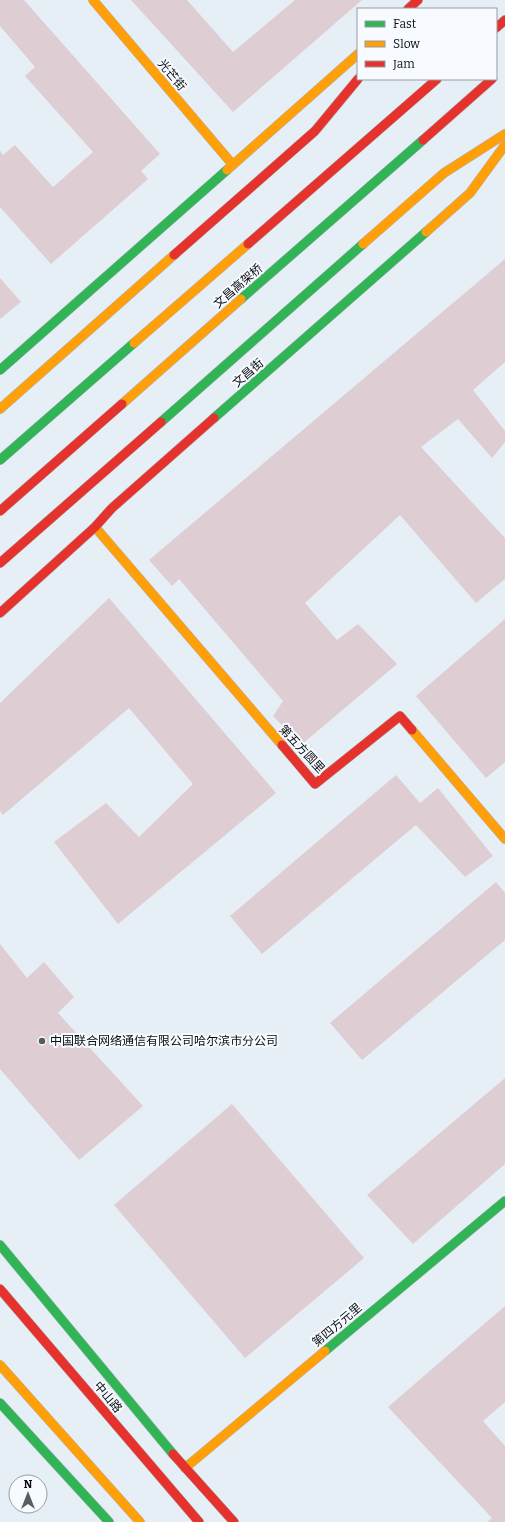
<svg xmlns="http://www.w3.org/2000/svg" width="505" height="1522" font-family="Bitter,'Noto Sans SC',serif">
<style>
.building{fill:#deced4}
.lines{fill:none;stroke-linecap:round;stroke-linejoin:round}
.fast-casing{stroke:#aeb5bc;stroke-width:10}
.slow-casing{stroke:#aeb5bc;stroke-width:10}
.jam-casing{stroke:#aeb5bc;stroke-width:10}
.fast{stroke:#30b455;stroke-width:9}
.slow{stroke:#ff9f0a;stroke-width:9}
.jam{stroke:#e5322d;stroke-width:9}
.poi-dot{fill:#565c62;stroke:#f7fafe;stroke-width:1.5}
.labels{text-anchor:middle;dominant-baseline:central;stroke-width:4;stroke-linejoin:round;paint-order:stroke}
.street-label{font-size:12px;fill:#080e13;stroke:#f7fafe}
.poi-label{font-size:12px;fill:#080e13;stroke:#f7fafe;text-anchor:start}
</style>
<rect width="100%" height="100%" fill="#e6eef6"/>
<path class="building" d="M0,0H24L160,154L141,171L148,179L51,264L0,207V151L3,155L15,145L53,187L93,152L25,76L35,67L0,26Z
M131,0H187L233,52L295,0H362L233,112Z
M505,259V362L473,390L505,431V442L492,458L458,419L421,447L505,538V579L476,603L400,515L305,603L337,640L358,624L397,664L301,745L273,716L283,701L179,579L172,586L149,560Z
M0,278L21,302L0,319Z
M109,598L276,793L118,924L54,842L106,803L139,837L193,784L129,708L3,815L0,811V703Z
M505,619V762L486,778L416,696Z
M396,775L420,803L438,788L493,856L465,877L416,825L262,954L230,916Z
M496,882L505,893V940L362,1060L330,1023Z
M0,944L27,978L44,962L74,997L58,1013L143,1106L79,1160L0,1069Z
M505,1078V1164L413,1244L367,1195Z
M232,1104L364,1258L245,1358L114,1205Z
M505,1306V1402L483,1421L505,1446V1522H487L492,1518L388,1407Z"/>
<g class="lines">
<g class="fast-casing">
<path id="fast" d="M241,299L423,140
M0,370L227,170
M214,418L426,232
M161,422L363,244
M0,460L134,343
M0,1245L173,1454
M325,1351L505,1201
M0,1403L109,1522"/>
</g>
<g class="slow-casing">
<path id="slow" d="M93,0L233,165
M227,170L358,54
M426,232L470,193L505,145
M363,244L444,173L505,134
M134,343L248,244
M122,404L241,299
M0,409L174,255
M95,527L282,745
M412,730L505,839
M0,1365L140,1522
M185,1468L325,1351"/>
</g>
<g class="jam-casing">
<path id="jam" d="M408,9L418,0
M496,28L505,20
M423,140L492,79
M248,244L437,79
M174,255L315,131L358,79
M0,511L122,404
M0,563L161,422
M0,613L95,527L112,508L214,418
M282,745L315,784L400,716L412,730
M0,1289L199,1522
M173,1454L234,1522"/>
</g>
<use href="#fast" class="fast"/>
<use href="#slow" class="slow"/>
<use href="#jam" class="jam"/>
</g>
<circle class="poi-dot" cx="42" cy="1041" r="4"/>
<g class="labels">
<g class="street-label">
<text transform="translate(172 75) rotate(50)">光芒街</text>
<text transform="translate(238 286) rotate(-41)">文昌高架桥</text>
<text transform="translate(248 373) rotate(-41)">文昌街</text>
<text transform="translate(302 749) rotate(47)">第五方圆里</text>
<text transform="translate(337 1325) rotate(-40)">第四方元里</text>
<text transform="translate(108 1397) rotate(50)">中山路</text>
</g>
<g class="poi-label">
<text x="50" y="1041">中国联合网络通信有限公司哈尔滨市分公司</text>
</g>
</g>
<rect x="357" y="8" width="140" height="72" fill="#f7fafe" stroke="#979ca0"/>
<rect x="365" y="21" width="20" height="6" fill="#30b455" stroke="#979ca0"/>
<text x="393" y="28" font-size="12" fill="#080e13">Fast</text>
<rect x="365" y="41" width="20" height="6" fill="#ff9f0a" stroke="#979ca0"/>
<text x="393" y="48" font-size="12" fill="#080e13">Slow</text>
<rect x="365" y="61" width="20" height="6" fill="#e5322d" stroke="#979ca0"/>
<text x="393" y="68" font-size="12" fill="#080e13">Jam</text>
<g transform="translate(28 1494)"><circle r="19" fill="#f7fafe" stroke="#979ca0"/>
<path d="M0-3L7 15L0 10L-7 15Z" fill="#565c62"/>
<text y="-6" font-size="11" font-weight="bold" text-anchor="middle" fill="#080e13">N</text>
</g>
</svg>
